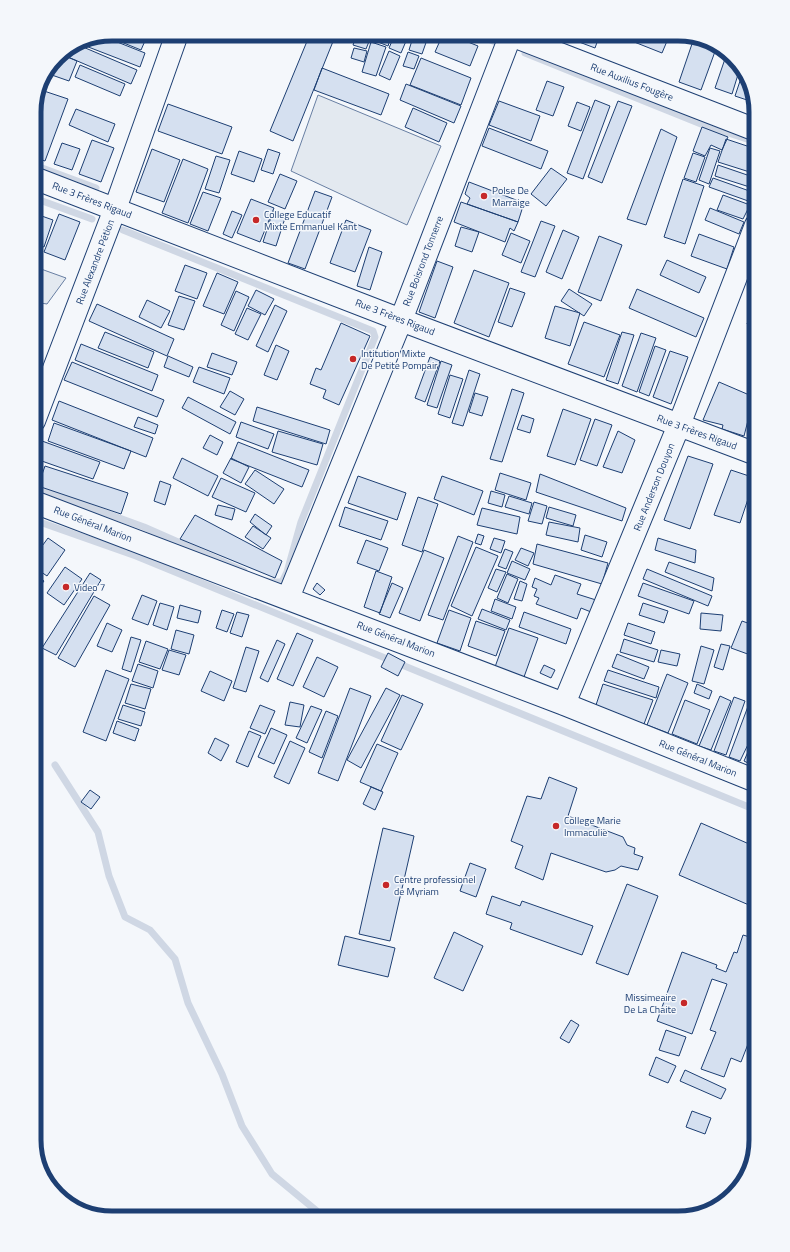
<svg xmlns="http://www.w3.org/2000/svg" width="790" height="1252" font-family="'Titillium Web',sans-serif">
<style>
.green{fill:#e3e9f0;stroke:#687fa3}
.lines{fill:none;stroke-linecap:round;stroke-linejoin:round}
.stream{stroke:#cfd7e4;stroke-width:7}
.building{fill:#d5e0f0;stroke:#1d3f73}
.minor-casing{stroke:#1d3f73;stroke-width:24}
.minor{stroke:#f4f7fb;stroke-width:22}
.poi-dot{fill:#c62828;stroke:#f4f7fb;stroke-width:1.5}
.labels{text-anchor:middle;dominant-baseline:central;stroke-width:3;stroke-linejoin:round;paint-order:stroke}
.street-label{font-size:10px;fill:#1d3f73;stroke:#f4f7fb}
.poi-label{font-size:10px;fill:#1d3f73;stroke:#f4f7fb;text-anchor:start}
.rim{fill:none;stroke:#1d3f73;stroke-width:5}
</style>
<rect width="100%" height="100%" fill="#f4f7fb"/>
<path class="green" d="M318,95L441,146L407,225L291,171Z
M34,258L41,269L66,278L47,304L34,302Z"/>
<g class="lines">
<path class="stream" d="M477,34L500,44
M525,53L701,124L756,142
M34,165L96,188
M34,198L92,219
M123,230L373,331L375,337L301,522L287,572L282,582H270L267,581
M34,487L144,527L244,571
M34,520L136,556L756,810
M55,765L98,832L109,876L125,917L150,930L175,959L188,1003L222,1074L242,1126L272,1174L318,1212L333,1218"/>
</g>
<path class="building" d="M112,34H148L141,50L104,35Z
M310,34H336L293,141L270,131Z
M357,34H372L366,49L353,45Z
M375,34H392L388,46L373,40Z
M395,34H409L401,53L389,48Z
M414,34H429L422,54L409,50Z
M443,34H448L478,46L470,66L435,52Z
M558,34H600L595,48Z
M614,34H670L662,53Z
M102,36L145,53L140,67L78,43L82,40Z
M694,38L717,46L701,90L679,82Z
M371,42L386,47L376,76L362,72Z
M76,44L137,70L131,84L61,54Z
M354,48L367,51L364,62L351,58Z
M389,51L400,56L390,80L379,75Z
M408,52L419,56L414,69L403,66Z
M727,53L740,68L732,94L715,88Z
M60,54L77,61L69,81L46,73L57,57Z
M421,58L471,78L461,105L410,85Z
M80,65L125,84L120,96L75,77Z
M322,68L389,94L381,115L314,90Z
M743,72L748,77L753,100V102L735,96Z
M547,81L564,87L553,116L536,110Z
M406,84L461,106L454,123L400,100Z
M44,91L68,99L45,161L34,157V117Z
M595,100L610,106L583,179L567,173Z
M499,101L540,116L531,141L489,125Z
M618,101L632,106L602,183L588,177Z
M577,102L590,107L581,131L568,126Z
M168,104L232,127L222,154L158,131Z
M413,108L447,123L439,142L405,127Z
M76,109L115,124L108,142L69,125Z
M702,127L728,137L722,150L711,145L705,156L693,151Z
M489,128L548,151L541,169L482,146Z
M661,129L677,137L646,225L627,219Z
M726,139L756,149V174L718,162Z
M92,140L114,148L101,182L79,174Z
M62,143L80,149L72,170L54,164Z
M710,148L720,151L709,184L699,180Z
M152,149L180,160L164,202L136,192Z
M268,149L280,153L273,174L261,170Z
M239,151L262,159L254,182L231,174Z
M693,153L705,157L696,182L684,178Z
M216,156L230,160L219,193L205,189Z
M183,159L208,169L188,223L162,213Z
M718,165L756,178V189L715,176Z
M551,168L567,179L546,206L531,194Z
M280,174L297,181L285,209L268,202Z
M713,178L755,193L751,202L709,187Z
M683,179L704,186L685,244L664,237Z
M469,182L524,203L518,222L467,204L470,198L465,194Z
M315,191L332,197L305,269L288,263Z
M203,192L221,198L208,231L190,224Z
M723,195L750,205L743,219L717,210Z
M251,199L274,208L260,242L237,233Z
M461,202L518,222L514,231L510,228L505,242L454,222Z
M710,208L744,222L739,234L705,220Z
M232,211L242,215L232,238L223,234Z
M273,211L286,215L276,246L263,242Z
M36,214L53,220L44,247L34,244V222Z
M59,214L80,222L65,260L44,252Z
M346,220L371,230L355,272L330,263Z
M541,221L555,226L535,277L521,272Z
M461,227L479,232L472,252L455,246Z
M563,230L579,237L562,279L546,272Z
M511,233L530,241L521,263L502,255Z
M699,234L734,247L727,269L691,256Z
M599,236L622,245L601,301L578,292Z
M369,247L382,252L370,290L357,286Z
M667,260L706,277L699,293L660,275Z
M437,261L453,267L435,318L419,312Z
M185,265L207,273L197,299L175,291Z
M474,270L509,283L489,337L454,323Z
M217,273L238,282L224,314L203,306Z
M510,288L525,293L512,327L498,322Z
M569,289L592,304L584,316L561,301Z
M637,289L704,318L696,337L629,308Z
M256,290L274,299L265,315L248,306Z
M236,291L249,297L234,331L221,325Z
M179,296L195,301L184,330L168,325Z
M147,300L170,311L161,328L139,317Z
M97,304L174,339L167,356L89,321Z
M754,304H756V327L747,324Z
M275,305L287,311L268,352L256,346Z
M555,306L580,313L570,346L545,338Z
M247,308L261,314L248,340L235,334Z
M34,310L40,313L34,325Z
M584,322L620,335L604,377L568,364Z
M341,323L370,336L339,405L323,398L326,390L310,384L316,368L321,370Z
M105,332L154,352L148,368L98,348Z
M622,332L634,335L618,384L606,380Z
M641,333L656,338L637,392L622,386Z
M81,344L158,375L152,391L75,360Z
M276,345L289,351L277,380L264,375Z
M655,346L666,350L649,396L639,392Z
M670,351L688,357L671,404L653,397Z
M212,353L237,362L232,375L207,367Z
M168,356L193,367L189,377L164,367Z
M430,357L440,361L425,402L415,398Z
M441,361L452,365L437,408L427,405Z
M72,362L164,400L157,417L64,380Z
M199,367L230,378L224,394L193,382Z
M469,370L480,374L463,426L452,423Z
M450,375L463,379L450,418L438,414Z
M719,382L754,397L744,436L722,429L723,425L703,420Z
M512,389L524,393L502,462L490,459Z
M230,391L244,399L235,415L220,407Z
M475,393L488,397L482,416L469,412Z
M188,397L236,422L230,434L182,408Z
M59,401L153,438L146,457L52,420Z
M257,407L330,430L326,444L253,421Z
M563,409L591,419L575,465L547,456Z
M522,415L534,419L530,433L517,429Z
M138,417L158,425L155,434L134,427Z
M595,419L612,425L597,466L580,460Z
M241,422L274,434L268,449L236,437Z
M54,423L131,451L124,469L48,441Z
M278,431L323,444L317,465L272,452Z
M618,431L635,440L622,473L603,467Z
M210,435L223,442L217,455L203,448Z
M42,441L100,462L93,479L36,459Z
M238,442L309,470L302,487L231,459Z
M688,456L713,464L690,529L664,520Z
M182,458L218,476L208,496L173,478Z
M231,458L249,467L241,483L223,473Z
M45,466L128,493L121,514L38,486Z
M255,470L284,489L274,504L245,484Z
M731,470L755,478L740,523L714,515Z
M500,473L531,483L526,500L495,490Z
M540,474L626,508L622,521L536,492Z
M358,476L406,493L397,520L348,503Z
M442,476L483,491L474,515L434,499Z
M221,478L255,493L246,512L212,497Z
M160,481L171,485L165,505L154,501Z
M491,491L505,495L502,507L488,503Z
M509,496L532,503L529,514L505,507Z
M418,497L438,504L422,552L402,545Z
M534,502L547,506L542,524L528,521Z
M218,505L235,509L232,520L215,515Z
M345,507L388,521L381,540L339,526Z
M549,507L576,515L573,526L546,518Z
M482,508L520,517L517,534L477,525Z
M255,514L272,526L266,535L250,522Z
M195,515L282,561L275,578L180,539Z
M549,522L580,528L578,542L546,535Z
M253,526L271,538L263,549L245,537Z
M478,534L484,536L481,545L475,543Z
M585,535L607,542L602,557L581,550Z
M458,536L473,542L443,620L428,615Z
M48,538L65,550L47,576L34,567V557Z
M494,538L505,541L501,553L490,549Z
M658,538L696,550L695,563L655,550Z
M366,540L388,548L379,571L357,563Z
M537,544L608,563L602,584L533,564Z
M476,547L498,556L472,616L451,606Z
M521,548L534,553L528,566L515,560Z
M505,549L513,552L506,569L498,566Z
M424,550L444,558L420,621L399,613Z
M512,561L530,569L525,580L507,573Z
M669,562L714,578L712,591L665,572Z
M65,567L82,579L64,605L47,593Z
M755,568H756V592L749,590Z
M496,569L506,572L497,592L488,588Z
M647,569L712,596L708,606L643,579Z
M376,571L392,577L380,613L364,607Z
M90,573L101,580L56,655L42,648Z
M34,574L44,581L34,594Z
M507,574L518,579L508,603L497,598Z
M555,575L581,584L577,594L596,600L591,612L581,608L577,619L536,604L539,598L534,596L537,589L532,587L535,578L551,585Z
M520,581L527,584L522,601L514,599Z
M317,583L325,590L320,595L313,589Z
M392,583L403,588L390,618L379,614Z
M643,583L694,601L689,614L638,596Z
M142,595L157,601L148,625L132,619Z
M94,596L110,605L75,667L58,658Z
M495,599L516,607L512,619L491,611Z
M160,603L174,607L167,630L153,625Z
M643,603L668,611L664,623L639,615Z
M180,605L201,611L198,623L177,618Z
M482,609L510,620L506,630L478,619Z
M222,610L234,614L227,632L216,628Z
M449,610L471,618L460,651L437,643Z
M237,612L249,615L242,637L230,633Z
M524,612L571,629L566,644L519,627Z
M701,613L723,615L721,631L700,629Z
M476,621L505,631L496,656L468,646Z
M742,621L756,626V657L731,648Z
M107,623L122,630L112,652L97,646Z
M628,623L655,632L651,644L624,635Z
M509,628L538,638L524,677L495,667Z
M176,630L194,635L189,654L171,649Z
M297,633L313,640L293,686L277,679Z
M131,637L141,640L131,672L122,669Z
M624,639L658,650L654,662L620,652Z
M277,640L285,644L268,682L260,678Z
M146,641L168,649L160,669L139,662Z
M721,644L730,646L723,670L714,667Z
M701,646L714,650L704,684L692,681Z
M246,647L259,651L246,692L233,688Z
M169,650L186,655L179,675L162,670Z
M661,650L680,654L677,666L658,662Z
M388,653L405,662L398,676L381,667Z
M617,654L649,667L644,679L612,667Z
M317,657L338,667L324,697L303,687Z
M138,664L158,671L153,688L132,681Z
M544,665L555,670L551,678L540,673Z
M106,670L129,679L106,741L83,732Z
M608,670L659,687L656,698L604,681Z
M210,671L232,681L224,701L201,691Z
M667,674L688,683L668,733L647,725Z
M131,684L151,689L145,709L125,703Z
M603,684L653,700L644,724L595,708Z
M697,684L712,691L709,699L694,693Z
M756,685V728L740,761L729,757Z
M350,688L371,696L338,781L318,773Z
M386,688L400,695L361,768L347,760Z
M402,695L423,704L401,750L381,741Z
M720,696L731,701L711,750L699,746Z
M734,697L745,701L726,755L714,751Z
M685,700L710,710L697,744L672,734Z
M290,702L304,705L300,727L285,725Z
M123,705L145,712L141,726L118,719Z
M260,705L275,711L265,734L250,728Z
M311,706L322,710L307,743L296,738Z
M326,711L338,716L322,758L309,752Z
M117,721L139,729L135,741L113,733Z
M271,728L287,735L274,764L258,757Z
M249,731L261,736L248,767L236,762Z
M756,733V767L744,761Z
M215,738L229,745L221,761L208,753Z
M290,741L305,748L289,784L274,777Z
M377,744L398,753L381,791L360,782Z
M549,777L577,788L568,816L623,837L627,845L635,848L634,854L643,857L638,870L621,866L615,870L606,872L551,853L543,880L515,868L523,846L511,841L527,796L541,799Z
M371,787L383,792L375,810L363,804Z
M90,790L100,797L91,809L81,802Z
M701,823L756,847V908L679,875Z
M383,828L414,836L390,941L359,934Z
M470,863L486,869L476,897L460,891Z
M627,884L658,896L628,975L596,963Z
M492,896L520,906L522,901L593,926L582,955L510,929L512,923L486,914Z
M454,932L483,946L463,991L434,978Z
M751,934L756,936V1046L748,1044L741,1062L731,1058L724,1077L701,1069L716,1032L710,1030L727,984L712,979L692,1034L657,1021L682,952L717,965L716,968L726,972L734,952L737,953L743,935L750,937Z
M345,936L395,948L388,977L338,965Z
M571,1020L579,1025L569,1043L560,1038Z
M666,1030L686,1037L679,1056L659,1050Z
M656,1057L676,1066L668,1083L649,1075Z
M685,1070L726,1089L721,1099L680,1081Z
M692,1111L711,1118L705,1134L686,1127Z"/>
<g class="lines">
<g class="minor-casing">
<path id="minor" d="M508,34L756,130
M34,178L401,320L756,454
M34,421L115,209L177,34
M34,502L564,704L756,781
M288,598L401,320L511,34
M564,704L679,425L756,225"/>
</g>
<use href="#minor" class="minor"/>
</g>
<g class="poi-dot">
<circle cx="484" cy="196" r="4"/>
<circle cx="256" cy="220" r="4"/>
<circle cx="353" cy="359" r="4"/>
<circle cx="66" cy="587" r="4"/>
<circle cx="556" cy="826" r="4"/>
<circle cx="386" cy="885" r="4"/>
<circle cx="684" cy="1003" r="4"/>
</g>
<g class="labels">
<g class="street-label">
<text transform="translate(632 82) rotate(21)">Rue Auxilius Fougère</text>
<text transform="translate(92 200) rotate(21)">Rue 3 Frères Rigaud</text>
<text transform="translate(423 261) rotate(-69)">Rue Boisrond Tonnerre</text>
<text transform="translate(95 262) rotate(-69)">Rue Alexandre Pétion</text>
<text transform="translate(395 317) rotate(21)">Rue 3 Frères Rigaud</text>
<text transform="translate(697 432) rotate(20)">Rue 3 Frères Rigaud</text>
<text transform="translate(654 487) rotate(-68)">Rue Anderson Douyon</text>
<text transform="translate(93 524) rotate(21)">Rue Général Marion</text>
<text transform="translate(396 639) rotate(21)">Rue Général Marion</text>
<text transform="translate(698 758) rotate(22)">Rue Général Marion</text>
</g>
<g class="poi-label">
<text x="492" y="190">Polse De<tspan x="492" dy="12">Marraige</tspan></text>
<text x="264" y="214">College Educatif<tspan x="264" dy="12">Mixte Emmanuel Kant</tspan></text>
<text x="361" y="353">Intitution Mixte<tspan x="361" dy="12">De Petite Pompair</tspan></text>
<text x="74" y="587">Video 7</text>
<text x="564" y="820">College Marie<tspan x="564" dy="12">Immaculie</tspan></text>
<text x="394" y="879">Centre professionel<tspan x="394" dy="12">de Myriam</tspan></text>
<text x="676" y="997" text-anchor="end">Missimeaire<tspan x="676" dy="12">De La Chaite</tspan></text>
</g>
</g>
<path d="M0 0H790V1252H0ZM112 41H678A71 71 0 0 1 749 112V1140A71 71 0 0 1 678 1211H112A71 71 0 0 1 41 1140V112A71 71 0 0 1 112 41Z" fill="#f4f7fb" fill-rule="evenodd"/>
<path class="rim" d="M112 41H678A71 71 0 0 1 749 112V1140A71 71 0 0 1 678 1211H112A71 71 0 0 1 41 1140V112A71 71 0 0 1 112 41Z"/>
</svg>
